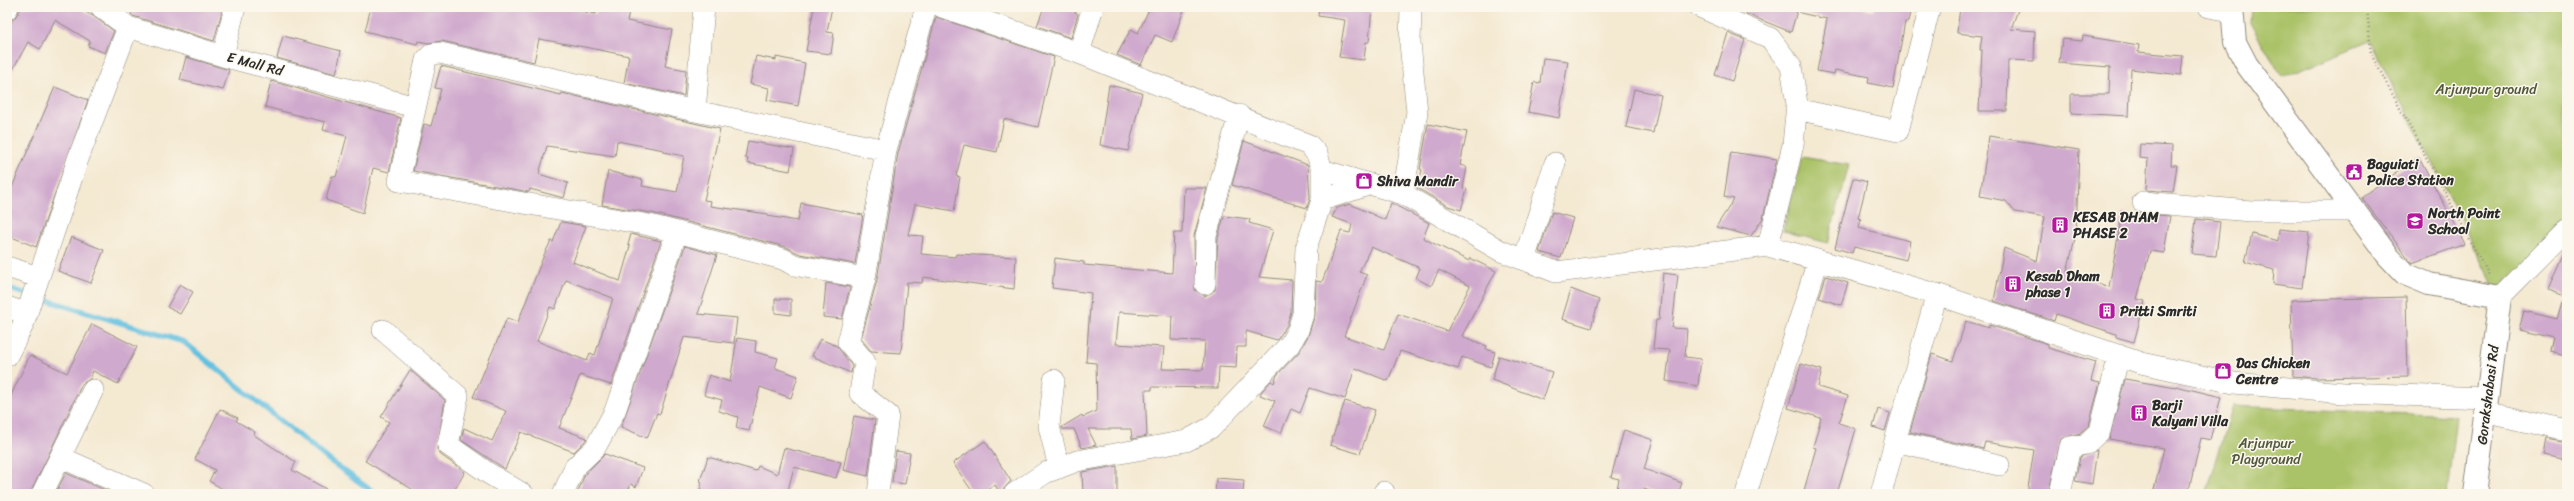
<svg xmlns="http://www.w3.org/2000/svg" width="2574" height="501" font-family="Sriracha,sans-serif">
<style>
.green{fill:#aac267;stroke:#6a7649}
.lines{fill:none;stroke-linecap:round;stroke-linejoin:round}
.stream{stroke:#62bfe0;stroke-width:5.5}
.building{fill:#d0aace;fill-rule:evenodd}
.street-casing{stroke:#908a7e;stroke-width:22}
.secondary-casing{stroke:#908a7e;stroke-width:24}
.path{stroke:#908a7e;stroke-width:2.5;stroke-dasharray:1 3;stroke-linecap:butt}
.street{stroke:#fff;stroke-width:21}
.secondary{stroke:#fff;stroke-width:22}
.labels{text-anchor:middle;dominant-baseline:central;stroke-width:3;stroke-linejoin:round;paint-order:stroke}
.street-label{font-size:14px;fill:#2b2b2b;stroke:#fbf7ec}
.park-label{font-size:14px;fill:#51583d;stroke:#fbf7ec}
.poi-label{font-size:14px;font-weight:bold;fill:#2b2b2b;stroke:#fbf7ec;text-anchor:start}
</style>
<rect width="100%" height="100%" fill="#fbf7ec"/>
<filter id="ink" filterUnits="userSpaceOnUse"><feTurbulence type="fractalNoise" baseFrequency=".025" numOctaves="2"/><feDisplacementMap in="SourceGraphic" scale="8" xChannelSelector="R" yChannelSelector="G"/><feConvolveMatrix kernelMatrix="1 2 1 2 8 2 1 2 1" color-interpolation-filters="sRGB"/></filter>
<filter id="wash" filterUnits="userSpaceOnUse"><feTurbulence type="fractalNoise" baseFrequency=".012" numOctaves="4" result="noise"/><feDisplacementMap in="SourceGraphic" scale="16" xChannelSelector="R" yChannelSelector="G"/><feGaussianBlur stdDeviation="0.9" result="paint"/><feColorMatrix in="noise" values="0 0 0 0 0 0 0 0 0 0 0 0 0 0 0 0 0 1.4 0 .05"/><feComposite in="paint" operator="in"/></filter>
<g filter="url(#wash)">
<rect width="100%" height="100%" fill="#f4e9d1"/>
<path class="green" d="M2251,7H2567V225L2500,297L2370,41L2282,77L2250,23Z
M1802,157L1849,165L1828,243L1783,231Z
M2233,406L2456,416L2447,494H2206Z"/>
<g class="lines">
<path class="stream" d="M7,288L184,342L329,460L376,494"/>
</g>
<g id="blocks">
<path class="building" d="M20,7H77L93,16L114,31L105,53L88,46L90,41L55,20L40,49L28,42L7,80V26L18,14Z
M133,7H223L214,41L133,16L131,14Z
M371,7H560L596,14L597,7H630L627,21L672,30L665,66L686,70L684,96L624,83L629,56L590,48L539,39L534,62L442,41L428,43L418,41L417,44L365,31Z
M814,7H832L827,32L834,33L831,54L806,51Z
M1044,7H1067L1078,14L1071,38L1037,26Z
M1150,7H1175L1184,10L1172,42L1155,35L1141,65L1117,55L1131,29L1138,33Z
M1319,7H1372L1369,42H1366L1364,60L1339,57L1345,20L1318,16Z
M1747,7L1778,9L1779,7H1798L1791,32L1746,14Z
M1801,7H1855L1874,10L1875,7H1911L1908,22H1905L1893,88L1868,83L1869,77L1835,70L1834,74L1817,71L1827,19L1800,13Z
M1960,7H2019L2011,29L2035,31L2034,61L2008,60L2007,111H1979L1982,50H1980L1982,36L1957,33Z
M936,17L1054,57L1038,127L1004,119L997,152L964,145L956,176L960,177L954,211L915,204L908,235L923,236L921,254L955,257L956,254L1016,257L1014,289L923,277L922,283L907,282L901,353L871,351L861,339L877,280L898,153Z
M1728,33L1745,40L1732,81L1715,75Z
M283,36L341,51L336,74L277,58Z
M2083,36L2139,45L2138,52L2183,56L2181,75L2131,69L2129,116L2071,113V94H2109L2110,67L2059,63L2062,39L2082,41Z
M756,56L776,60V57L805,63L798,106L767,100L769,88L750,84Z
M186,57L229,70L223,90L180,80Z
M1543,58L1568,61L1559,118L1528,112L1534,82L1540,83Z
M441,66L561,95L562,93L720,129L704,200L711,201L710,206L768,214L767,216L798,221L801,203L863,215L855,264L800,254L786,247L652,213L602,205L608,171L643,180L642,186L677,192L684,156L664,152V150L617,141L615,156L547,146L539,174L568,183L564,198L530,189L529,192L413,171L424,124L431,126L441,89L435,88Z
M271,81L401,118L389,172L373,168L363,213L326,200L332,176L336,177L347,136L323,130L325,122L265,107Z
M1109,85L1142,93L1128,151L1100,145Z
M55,87L88,100L36,247L7,235V199Z
M1634,89L1661,95L1653,133L1626,127Z
M1428,124L1467,132L1460,165L1467,167L1463,188L1467,189L1461,210L1448,206L1417,188L1422,170L1420,169Z
M1989,136L2079,150L2076,234L2067,272L2109,287L2122,214L2144,217V214L2170,216L2164,253L2150,251L2137,299L2145,301L2134,342L2116,337V334L2056,314L2054,321L1994,301L2004,248L2037,261L2045,217L2015,212L2006,201L1980,196Z
M748,141L794,149L790,171L747,163L748,158H745Z
M1244,141L1308,165L1310,198L1307,208L1232,185Z
M2140,144L2172,146L2171,165H2177L2173,192L2146,190L2148,159L2139,158Z
M1731,152L1777,159L1763,218L1751,236L1716,227L1734,199L1724,197Z
M2419,157L2465,244L2412,263L2361,197Z
M1853,178L1867,182L1858,218L1861,219L1859,228L1910,241L1906,260L1854,247L1852,253L1835,248Z
M1184,188H1207L1194,236L1195,290L1205,296L1215,290L1218,238L1224,216L1250,219L1249,223L1273,230L1259,277L1292,280L1291,312L1287,325L1277,340L1246,331V347H1237L1236,368L1219,367L1218,388L1152,387V390H1145L1147,436L1132,439L1131,429H1088L1096,445L1082,448L1074,429H1062V427L1082,415L1083,417L1097,411L1096,363L1086,362L1091,293L1052,288L1055,258L1084,262V265L1172,273L1174,233H1182ZM1119,312L1172,316L1171,340L1205,341L1203,370L1162,369L1164,347L1116,344Z
M1391,203L1429,223L1423,238L1469,261L1470,258L1496,271L1462,336L1487,346L1486,349L1495,352L1491,367L1462,357L1458,369L1400,351L1388,381L1355,368L1345,399L1310,388L1300,413L1291,409L1281,433L1264,426L1275,401L1260,395L1262,391L1271,381L1274,383L1277,375L1299,352L1308,336L1315,315L1316,281L1322,282L1341,231L1350,233L1352,224L1332,217L1337,208L1350,204L1385,220ZM1371,247L1420,268L1416,278L1431,286L1439,270L1470,286L1447,331L1398,314L1384,350L1344,336L1367,275L1359,272Z
M1552,212L1573,218L1561,258L1539,252Z
M2196,219L2220,222L2216,256L2192,254Z
M561,222L586,226L573,262L620,281L630,246L628,245L631,234L661,241L611,385L580,375L559,428L587,438L585,441L574,452L521,432L505,469L461,440L464,428L492,441L506,411L473,397L507,318L518,322L544,255L551,241L553,242ZM566,280L613,298L595,355L590,353L587,361L537,341L550,307L555,309Z
M2279,229L2309,232L2302,288L2273,284L2274,270L2245,262L2252,234L2278,241Z
M71,237L104,250L91,283L58,271Z
M685,246L717,255L698,314L737,318L734,343L684,337L660,414L657,413L647,438L621,427Z
M2567,246V298L2548,290Z
M1663,273L1678,275L1672,328L1687,329L1685,357L1701,359L1698,386L1666,381L1670,350L1653,349L1656,320H1659Z
M1826,276L1848,283L1841,305L1819,298Z
M826,283L850,287L842,319L823,317Z
M180,284L193,292L180,314L167,307Z
M1571,289L1599,300L1591,328L1562,319Z
M2406,297L2408,376L2316,378L2293,376L2291,300Z
M775,299H791V315L775,313Z
M2562,302H2567V356L2550,351L2553,338L2519,330L2524,311L2557,319Z
M1966,321L1989,328V325L2048,344V348L2096,362L2091,381L2100,383L2089,425L2080,433L2061,439L2048,494H2027L2034,450L1985,442L1983,449L1910,432L1932,354L1953,361Z
M92,324L137,347L118,384L93,371L90,379L82,384L30,494H7V404L30,355L67,373Z
M737,338L756,341L755,352L778,358L775,368L798,376L791,398L760,387L749,431L736,428L738,417L719,411L722,400L704,395L709,375L730,382Z
M820,339L837,346L852,366L851,373L812,356Z
M1499,356L1552,372L1543,400L1492,380Z
M1801,364L1822,370L1818,387L1848,396L1839,423L1856,429L1837,494H1803L1816,448L1813,447L1821,418L1788,408Z
M410,370L445,400L437,449L441,455L465,472L452,494H420L365,461L389,422L381,417Z
M2125,379L2176,388V386L2221,397L2210,440L2201,438L2188,494H2153L2164,448L2109,439Z
M1345,401L1375,410L1360,454L1330,445Z
M220,409L238,418L236,421L255,432L254,435L296,462L292,470L335,494H231L209,481L215,470L195,459Z
M1878,409L1890,413L1885,431L1873,427Z
M854,416L875,420L868,476L843,470Z
M1624,430L1653,440L1644,469L1682,483L1678,494H1658L1644,489L1643,494H1616L1619,479L1611,477Z
M2547,439L2567,443V459L2544,454Z
M985,441L1011,481L1000,493L995,485L981,494H974L953,463Z
M784,448L841,462L836,478L794,467L787,494H699L702,482L700,481L708,457L756,471L758,466L777,474Z
M2097,450L2092,484L2075,481L2080,457Z
M896,451L910,453L905,484L892,482Z
M605,454L643,468L636,487L631,484L627,494H577L585,474Z
M1117,466V494H1083L1082,472Z
M66,473L114,494H55Z
M1216,478L1244,480L1243,494H1215Z"/>
</g>
</g>
<g filter="url(#ink)">
<use href="#blocks" fill-opacity="0" stroke="#908a7e" stroke-width="1"/>
<g class="lines">
<g class="street-casing">
<path id="street" d="M101,7L128,27L223,56L415,107
M942,7L1079,53L1309,145L1317,154L1322,170V200L1306,248L1303,314L1298,330L1290,344L1212,427L1186,441L1077,461L1045,473L1014,494
M1700,7L1770,38L1791,66L1797,104L1793,145L1768,246
M2209,7L2231,11
M7,9L8,7
M1079,53L1093,7
M223,56L235,7
M1796,109L1898,131L1930,7
M695,111L704,7
M1322,170L1403,194L1501,251L1556,272L1768,246L1939,295L2141,363L2234,383L2343,393L2487,398
M1403,194L1417,112L1410,43L1411,7
M1322,200L1371,184
M2143,202L2251,211H2355
M1524,260L1555,163
M7,267L38,277
M865,278L794,265L783,259L649,225L399,181L426,60L432,54L440,53L695,111L886,150L926,7
M1205,284L1206,236L1239,115
M1937,294L1895,441L1999,465
M2500,297L2567,229
M7,307L27,314
M383,330L458,396L448,445L488,473L523,494
M7,356L23,325L78,159L128,27
M1054,380L1049,426L1059,468
M2485,412L2567,431
M60,457L144,494
M42,494L93,390
M563,494L575,467L595,448L615,411L677,232
M878,494L888,415L860,393L865,362L848,342L865,278L886,150
M1383,494L1384,492
M1746,494L1818,260
M1881,494L1895,441
M2060,494L2070,447L2086,444L2100,431L2119,355"/>
</g>
<g class="secondary-casing">
<path id="secondary" d="M2232,7L2235,42L2247,65L2388,256L2405,274L2429,284L2500,297L2475,494"/>
</g>
<path class="path" d="M2367,7L2371,54L2489,275"/>
<use href="#street" class="street"/>
<use href="#secondary" class="secondary"/>
</g>
</g>
<defs>
<g id="civic-square" transform="scale(0.9)"><rect x="-9" y="-9" width="18" height="18" rx="4" fill="#b5179e" stroke="#fbf7ec"/><path d="M-.6-6.5H3V-4.5H.6V-3L4-1V1h2V6H-6V1h2V-1L-.6-3ZM-1.2 2.5V6h2.4V2.5Z" fill="#fff"/></g>
<g id="shop-square" transform="scale(0.9)"><rect x="-9" y="-9" width="18" height="18" rx="4" fill="#b5179e" stroke="#fbf7ec"/><path d="M-5-2.5h2.3a2.7 3.5 0 0 1 5.4 0H5L5.5 6h-11ZM-1.5-2.5h3a1.5 2.3 0 0 0-3 0Z" fill="#fff"/></g>
<g id="school-square" transform="scale(0.9)"><rect x="-9" y="-9" width="18" height="18" rx="4" fill="#b5179e" stroke="#fbf7ec"/><path d="M0-5L7-2L0 1L-7-2ZM-4 1L0 2.5L4 1V4Q0 6-4 4Z" fill="#fff"/></g>
<g id="building-square" transform="scale(0.9)"><rect x="-9" y="-9" width="18" height="18" rx="4" fill="#b5179e" stroke="#fbf7ec"/><path d="M-4-6H4V6H1V3H-1V6H-4ZM-2.5-4.3h1.7v1.8h-1.7ZM.8-4.3h1.7v1.8H.8ZM-2.5-1h1.7V.8h-1.7ZM.8-1h1.7V.8H.8Z" fill="#fff"/></g>
</defs>
<g fill-rule="evenodd">
<use href="#civic-square" x="2354" y="172"/>
<use href="#shop-square" x="1364" y="181"/>
<use href="#school-square" x="2415" y="221"/>
<use href="#building-square" x="2060" y="225"/>
<use href="#building-square" x="2013" y="284"/>
<use href="#building-square" x="2107" y="311"/>
<use href="#shop-square" x="2223" y="371"/>
<use href="#building-square" x="2139" y="413"/>
</g>
<g class="labels">
<g class="street-label">
<text transform="translate(255 64) rotate(15)">E Mall Rd</text>
<text transform="translate(2488 395) rotate(-83)">Gorakshabasi Rd</text>
</g>
<g class="park-label">
<text x="2486" y="89">Arjunpur ground</text>
<text x="2266" y="443">Arjunpur<tspan x="2266" dy="16">Playground</tspan></text>
</g>
<g class="poi-label">
<text x="2367" y="164">Baguiati<tspan x="2367" dy="16">Police Station</tspan></text>
<text x="1377" y="181">Shiva Mandir</text>
<text x="2428" y="213">North Point<tspan x="2428" dy="16">School</tspan></text>
<text x="2073" y="217">KESAB DHAM<tspan x="2073" dy="16">PHASE 2</tspan></text>
<text x="2026" y="276">Kesab Dham<tspan x="2026" dy="16">phase 1</tspan></text>
<text x="2120" y="311">Pritti Smriti</text>
<text x="2236" y="363">Das Chicken<tspan x="2236" dy="16">Centre</tspan></text>
<text x="2152" y="405">Barji<tspan x="2152" dy="16">Kalyani Villa</tspan></text>
</g>
</g>
<rect width="2574" height="501" fill="none" stroke="#fbf7ec" stroke-width="24"/>
</svg>
